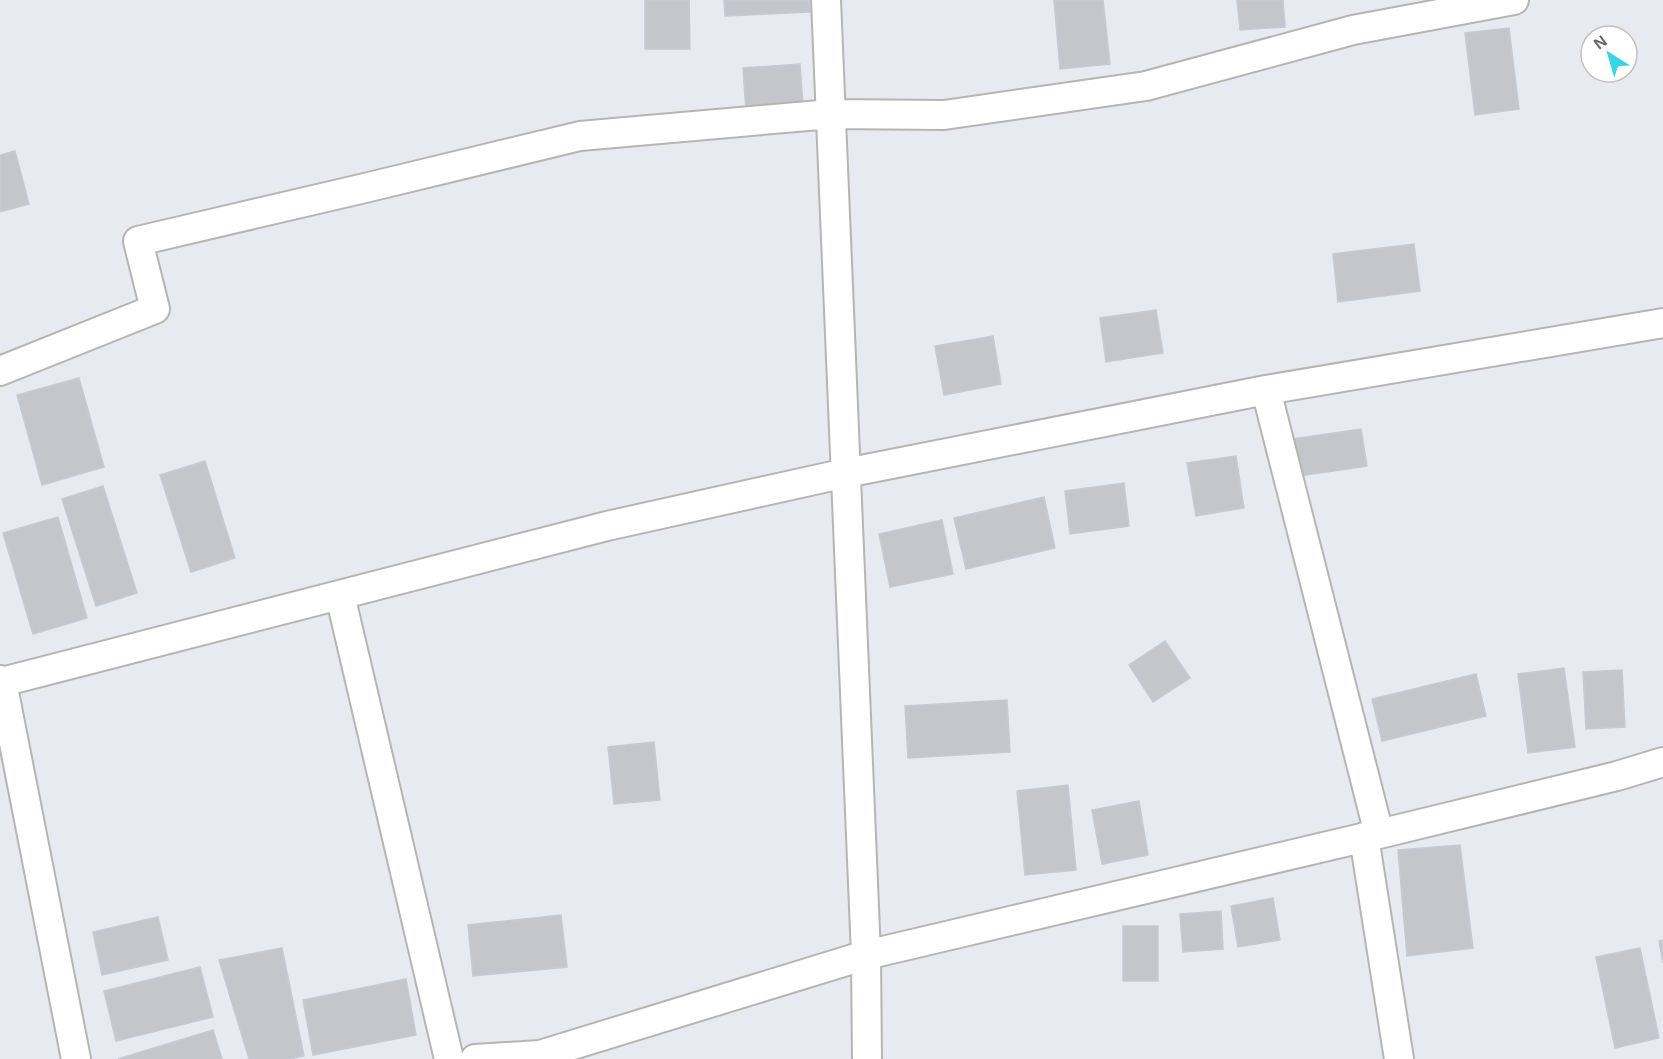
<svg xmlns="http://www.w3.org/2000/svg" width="1663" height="1059" font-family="Arial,sans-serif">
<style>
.building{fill:#c4c6cc;stroke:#c6cad6;stroke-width:1.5}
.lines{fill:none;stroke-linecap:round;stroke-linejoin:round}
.minor-casing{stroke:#b7b5b0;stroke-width:32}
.minor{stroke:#fff;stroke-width:28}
</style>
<rect width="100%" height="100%" fill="#e8eaf1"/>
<path class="building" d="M645,0H689L690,49H645Z
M724,0H809L810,12L725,16Z
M1054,0H1103L1110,64L1060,69Z
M1237,0H1283L1285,27L1240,30Z
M1509,28L1519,109L1475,115L1465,33Z
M800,64L803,106L746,111L743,68Z
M15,151L29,204L0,212V155Z
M1414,244L1420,291L1338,302L1333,254Z
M1156,310L1163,353L1106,362L1100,318Z
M993,336L1001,384L944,395L935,346Z
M79,378L104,467L42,485L17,395Z
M1361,429L1367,466L1299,476L1293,439Z
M1236,456L1244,508L1196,516L1187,463Z
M205,461L235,558L191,572L160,475Z
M1124,483L1129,526L1070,534L1065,491Z
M103,486L137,593L96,606L62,499Z
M1044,497L1055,548L966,569L954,518Z
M58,517L87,618L33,634L3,533Z
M942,520L953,574L890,587L879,534Z
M1165,641L1190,678L1153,702L1129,665Z
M1564,668L1575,747L1528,753L1518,674Z
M1622,670L1625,727L1586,729L1583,672Z
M1476,674L1486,716L1382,741L1372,699Z
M1007,700L1010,752L908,758L905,706Z
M654,742L660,800L614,804L608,747Z
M1068,785L1076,870L1025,875L1017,791Z
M1139,801L1148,855L1102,864L1092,810Z
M1460,845L1473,948L1407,956L1398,850Z
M1273,898L1280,940L1238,947L1231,906Z
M1221,911L1223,949L1183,952L1180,914Z
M561,915L567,967L473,976L468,925Z
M158,917L168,960L102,975L93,932Z
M1123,926H1158V981H1123Z
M1663,940V963L1659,941Z
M282,948L304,1056L290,1059H249L219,960Z
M1640,948L1659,1038L1615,1048L1596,957Z
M200,967L213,1017L116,1041L104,991Z
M406,979L416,1035L313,1055L303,1000Z
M213,1030L222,1059H118Z"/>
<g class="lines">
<g class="minor-casing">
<path id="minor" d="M826,0L866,955L867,1059
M0,371L155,309L138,241L365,188L580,136L831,114L944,115L1146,86L1353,30L1514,0
M1266,390L1379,834
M340,595L449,1059
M0,680L2,682L607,526L846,473L1266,390L1663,323
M0,683L2,682L76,1059
M1364,837L1399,1059
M475,1059L540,1055L866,955L1379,834L1617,776L1663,762"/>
</g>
<use href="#minor" class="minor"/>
</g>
<g transform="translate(1609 54) rotate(323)"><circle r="28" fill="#ffffff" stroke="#c3c1bf" stroke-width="1.5"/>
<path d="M0-4.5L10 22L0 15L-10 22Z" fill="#35d5e9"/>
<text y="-9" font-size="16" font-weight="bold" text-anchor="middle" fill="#68645f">N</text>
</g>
</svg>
